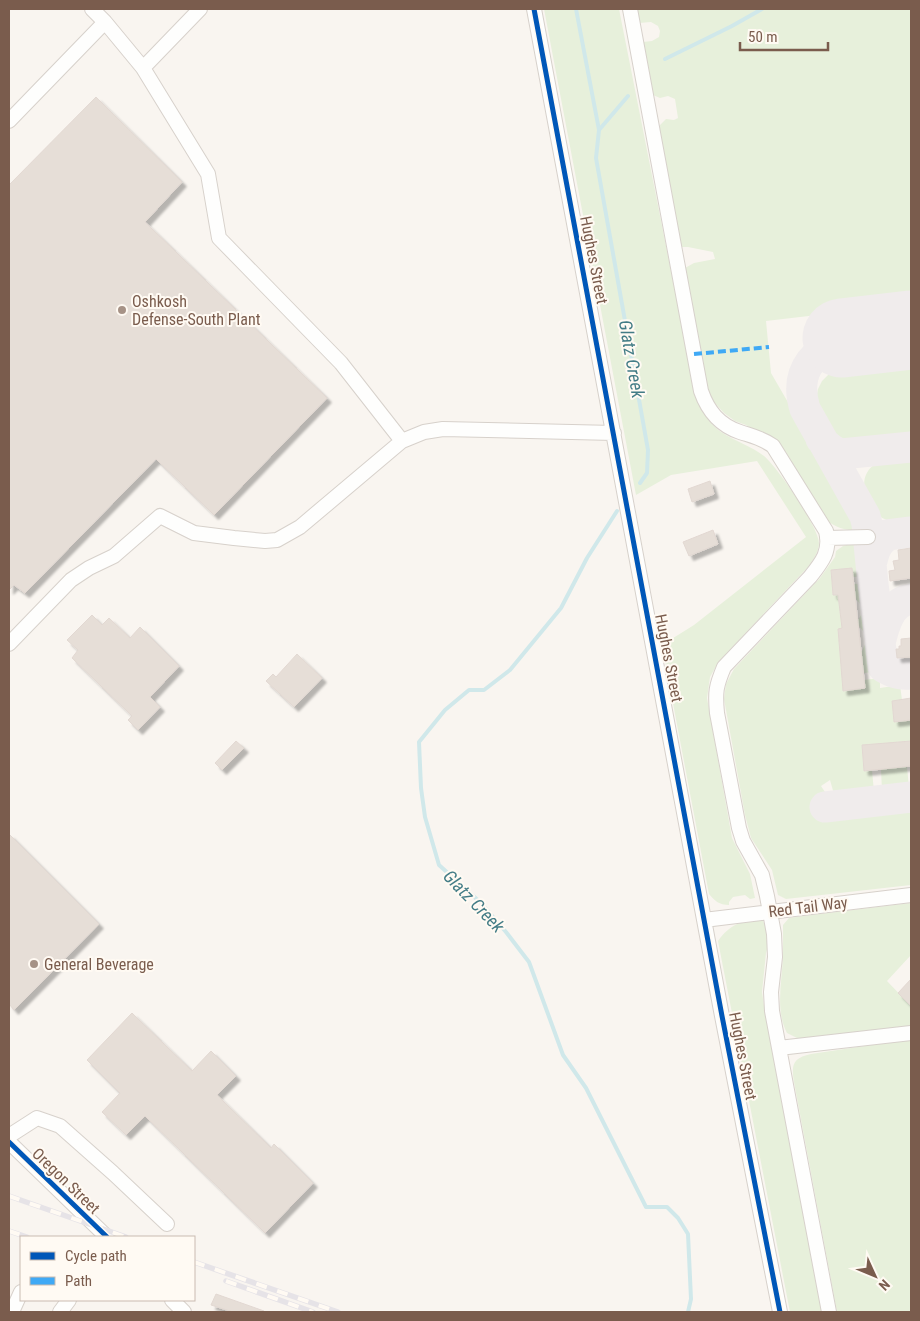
<svg xmlns="http://www.w3.org/2000/svg" width="920" height="1321" font-family="'Roboto Condensed',sans-serif">
<style>
.green{fill:#e7f0db}
.lines{fill:none;stroke-linecap:round;stroke-linejoin:round}
.stream{stroke:#d0e8ea;stroke-width:4}
.taxiway{stroke:#f0ecec;stroke-width:31}
.runway{stroke:#f0ecec;stroke-width:79}
.building{fill:#e6ded7;stroke:#e2d8d2;filter:url(#shadow)}
.minor-casing{stroke:#d7d1cb;stroke-width:16}
.minor{stroke:#fefefd;stroke-width:14}
.rail-casing{stroke:#e6e3e7;stroke-width:5.5}
.rail{stroke:#fffaf3;stroke-width:4;stroke-dasharray:11;stroke-linecap:butt}
.quiet{stroke:#3fa9f5;stroke-width:4;stroke-dasharray:8 4;stroke-linecap:butt}
.cycleway-casing{stroke:#fffaf3;stroke-width:8}
.cycleway{stroke:#0057b8;stroke-width:5}
.poi-dot{fill:#a69286;stroke:#fffaf3;stroke-width:2}
.labels{text-anchor:middle;dominant-baseline:central;stroke-width:4;stroke-linejoin:round;paint-order:stroke}
.street-label{font-size:16px;fill:#7a5c4d;stroke:#fffaf3}
.poi-label{font-size:16px;fill:#7a5c4d;stroke:#fffaf3;text-anchor:start}
.water-label{font-size:18px;font-style:italic;fill:#437c86;stroke:#fffaf3}
</style>
<defs>
<filter id="shadow"><feDropShadow dx="4.5" dy="4.5" stdDeviation="1" flood-color="#0004"/></filter>
</defs>
<rect width="100%" height="100%" fill="#f9f5f0"/>
<path class="green" d="M544,9H619L694,387C698,405 706,421 721,432C735,441 751,446 764,456C778,468 818,526 819,543C819,552 813,560 808,567L719,661L710,677L707,698L732,838L750,874L755,898L750,899L745,895L733,897L729,902V905C719,905 715,901 709,894L662,645L694,625L806,537L757,461L671,475L636,495Z
M636,9H911V304L766,321L771,373L862,530C847,531 838,529 826,520L786,452L778,443L746,425L735,421L724,413L714,402L708,390L685,268L694,263L715,259L713,252L688,247H681L659,129L660,125L666,119L674,120L678,118L675,99L668,96L660,98L653,95L643,42L652,41L659,37L660,31L658,26L651,22L639,23Z
M911,357V437L853,444L843,442L831,437L820,417L816,409V399L818,389L822,381L831,372L844,365Z
M911,456V524C899,526 885,521 875,513C872,510 871,507 869,503C862,488 861,472 877,463C887,457 900,458 911,456Z
M853,543L864,547L867,576L853,577L851,568L831,570L833,595L854,593V584L868,583L872,604L862,606L855,598L839,601L842,622L858,620L863,612L872,611L875,634L866,635L859,626L838,629L840,653L862,651L866,642L875,640L879,671L864,673L862,663L844,691L865,688L864,680L880,678V688L900,685L902,700L892,701L894,721L911,720V741L897,742L899,767H907L909,788L882,791L881,769L889,768L862,745L864,771L872,770L874,792L838,796L834,794L830,780L821,786L825,792L827,797L820,798L823,816L911,807V885L786,899L778,895L772,870L751,838L745,815L724,699L726,684L734,669L820,578L835,557L836,551L843,546Z
M911,903V955L887,981L911,1006V1028L805,1039L797,1038L787,1033C775,1010 782,981 783,956C783,946 783,935 783,925L789,918L803,916Z
M761,918C768,927 770,943 766,953L762,992L764,1006L823,1312H790L718,941C730,924 742,921 761,918Z
M911,1039V1312H837L794,1082C791,1064 793,1058 811,1054Z"/>
<g class="lines">
<path class="stream" d="M576,9L599,130
M665,59L732,26L762,9
M628,96L599,130L596,158L648,450L647,473L640,483
M617,511L587,558L561,608L510,670L484,690H469L445,710L419,742L421,788L425,817L439,865L481,903L506,932L529,962L563,1055L586,1088L646,1207H667L678,1218L688,1234L691,1299L688,1312"/>
<path class="taxiway" d="M842,338C811,353 794,373 805,409L865,516L867,524L871,564
M821,439C827,447 832,451 841,454L911,447
M911,532L887,535L879,543L875,550L871,564L873,584L883,667C893,673 899,675 911,674
M880,643C884,626 890,602 911,599
M825,807L911,797"/>
<path class="runway" d="M842,338L911,330"/>
</g>
<path class="building" d="M96,97L182,182L145,222L327,398L214,515L156,459L25,593L14,585L9,590V185Z
M710,481L714,494L692,502L688,489Z
M713,530L718,544L689,556L683,542Z
M911,548V578L890,581L889,571L895,570L893,561L899,560L898,550Z
M852,568L865,688L843,691L838,629L842,628L838,595H833L831,570Z
M92,615L102,625L109,618L130,638L140,627L179,666L150,697L160,707L138,730L128,720L132,716L72,658L78,650L67,640Z
M911,638V657L897,658L896,649H899V646H901V639Z
M297,654L322,678L294,707L266,681L273,674L276,677Z
M911,698V720L894,722L892,701Z
M236,741L244,748L222,770L215,763Z
M911,741V766L864,771L862,745Z
M9,834L99,924L14,1010L9,1004Z
M911,979V1006L898,993Z
M132,1013L192,1071L211,1051L236,1076L217,1095L271,1148L274,1144L313,1183L265,1233L145,1116L126,1135L102,1112L120,1093L87,1060Z
M216,1294L264,1311V1312H233L211,1305Z"/>
<g class="lines">
<g class="minor-casing">
<path id="minor" d="M534,9L722,1016L780,1312
M630,9L701,391C708,411 719,425 740,432C752,436 762,438 773,446L826,531C831,551 822,562 810,577L724,667C716,686 715,692 717,713L739,828L743,841L762,875L767,896L774,934L775,957L771,992L772,1011L829,1312
M105,22L143,68L208,174L219,238L341,363L402,441L424,432L443,429L614,433
M143,68L200,9
M9,121L105,22L92,9
M827,538L868,537
M9,644L71,580L89,568L114,556L160,516L194,533L234,538L265,541L277,540L300,527L402,441
M704,920L911,895
M779,1048L911,1033
M9,1136L37,1118L60,1126L113,1173L167,1224
M9,1142L107,1237
M172,1300L184,1312
M12,1312L21,1292
M60,1312L69,1300"/>
</g>
<use href="#minor" class="minor"/>
<g class="rail-casing">
<path id="rail" d="M9,1196L126,1237
M9,1231L27,1237
M194,1262L338,1312
M226,1281L313,1312"/>
</g>
<use href="#rail" class="rail"/>
<path class="quiet" d="M694,354L769,347"/>
<g class="cycleway-casing">
<path id="cycleway" d="M534,9L722,1016L780,1312
M9,1142L107,1237"/>
</g>
<use href="#cycleway" class="cycleway"/>
</g>
<g class="poi-dot">
<circle cx="122" cy="310" r="5"/>
<circle cx="34" cy="964" r="5"/>
</g>
<g class="labels">
<g class="street-label">
<text transform="translate(594 260) rotate(79)">Hughes Street</text>
<text transform="translate(669 658) rotate(79)">Hughes Street</text>
<text transform="translate(808 907) rotate(-7)">Red Tail Way</text>
<text transform="translate(743 1056) rotate(79)">Hughes Street</text>
<text transform="translate(66 1181) rotate(44)">Oregon Street</text>
</g>
<g class="poi-label">
<text x="132" y="301">Oshkosh<tspan x="132" dy="18">Defense-South Plant</tspan></text>
<text x="44" y="964">General Beverage</text>
</g>
<g class="water-label">
<text transform="translate(632 359) rotate(80)">Glatz Creek</text>
<text transform="translate(474 901) rotate(46)">Glatz Creek</text>
</g>
</g>
<rect width="920" height="1321" fill="none" stroke="#7a5c4d" stroke-width="20"/>
<rect x="20" y="1236" width="175" height="65" fill="#fffaf3" stroke="#cabbb1"/>
<rect x="30" y="1252" width="25" height="8" fill="#0057b8" stroke="#cabbb1"/>
<text x="65" y="1261" font-size="15" fill="#7a5c4d">Cycle path</text>
<rect x="30" y="1277" width="25" height="8" fill="#3fa9f5" stroke="#cabbb1"/>
<text x="65" y="1286" font-size="15" fill="#7a5c4d">Path</text>
<g transform="translate(875 1276) rotate(134)" stroke="#fffaf3" stroke-width="4" paint-order="stroke">
<path d="M0-4L9 19L0 12L-9 19Z" fill="#7a5c4d"/>
<text y="-8" font-size="14" font-weight="bold" text-anchor="middle" fill="#7a5c4d">N</text>
</g>
<path d="M740 42v8h88v-8" fill="none" stroke="#7a5c4d" stroke-width="2.5"/>
<text x="748" y="42" font-size="15" fill="#7a5c4d" stroke="#fffaf3" stroke-width="4" paint-order="stroke">50 m</text>
</svg>
